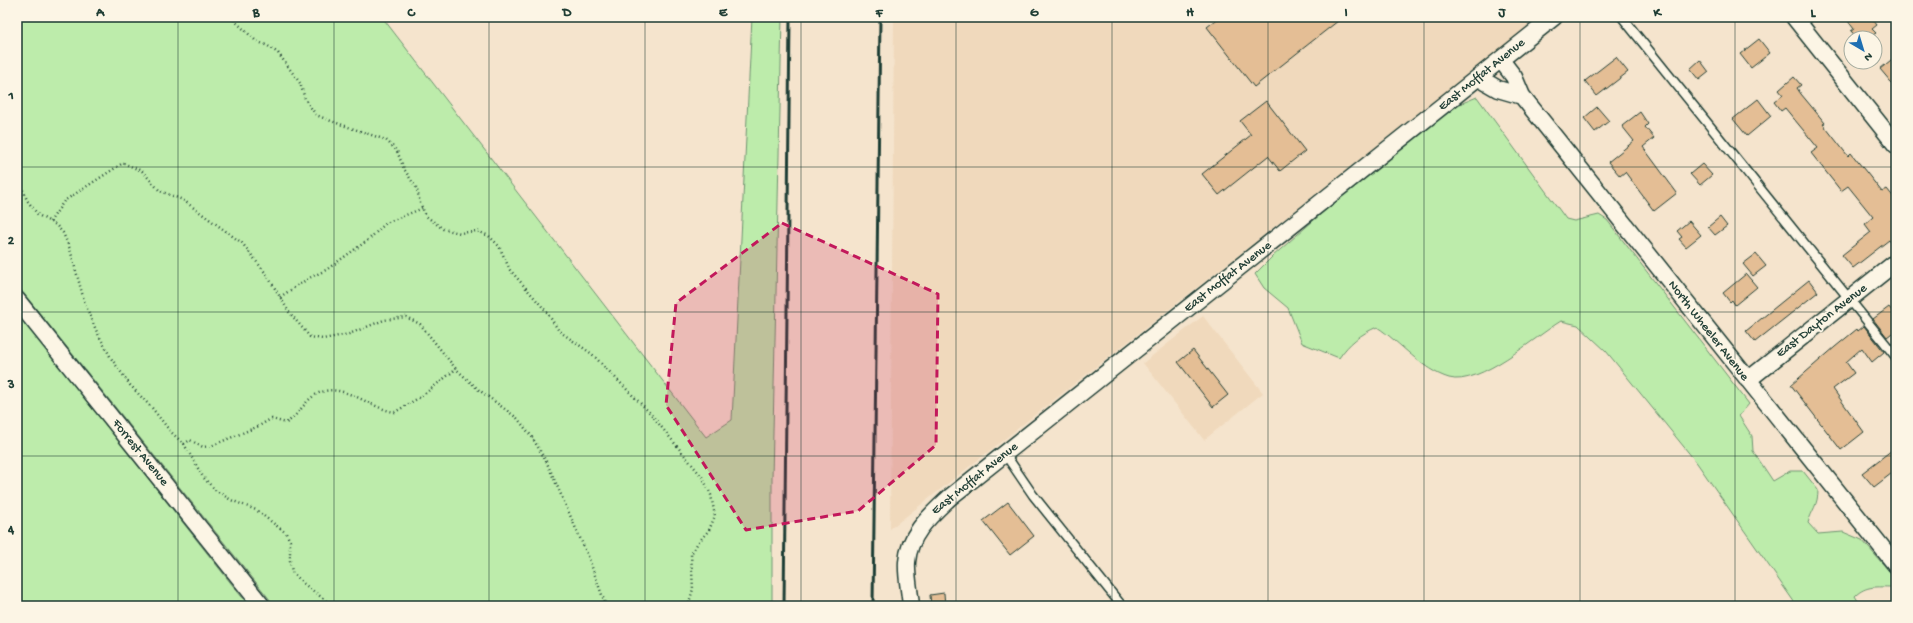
<svg xmlns="http://www.w3.org/2000/svg" width="1913" height="623" font-family="'Gochi Hand',sans-serif">
<style>
.built{fill:#f0d9bc}
.green{fill:#bdecab;stroke:#6e9470}
.building{fill:#e4be95;stroke:#1f3d34}
.lines{fill:none;stroke-linecap:round;stroke-linejoin:round}
.lane-casing{stroke:#1f3d34;stroke-width:11}
.street-casing{stroke:#1f3d34;stroke-width:19}
.path{stroke:#1f3d34;stroke-width:2.5;stroke-dasharray:1 3;stroke-linecap:butt}
.lane{stroke:#fcf5e5;stroke-width:8}
.street{stroke:#fcf5e5;stroke-width:16}
.rail{stroke:#1f3d34;stroke-width:3}
.marked{fill:#c2185b;fill-opacity:0.2;stroke:#c2185b;stroke-width:3;stroke-dasharray:8 5;stroke-linejoin:round}
.grid{fill:none;stroke:#1f3d34;stroke-width:1;stroke-opacity:0.55}
.labels{text-anchor:middle;dominant-baseline:central;stroke-width:3.5;stroke-linejoin:round;paint-order:stroke}
.street-label{font-size:13px;fill:#1f3d34;stroke:#fcf5e5}
.neatline{fill:none;stroke:#1f3d34;stroke-width:1.5}
.grid-label{font-size:13px;text-anchor:middle;font-weight:bold;fill:#1f3d34}
</style>
<rect width="100%" height="100%" fill="#f5e4cd"/>
<filter id="ink" filterUnits="userSpaceOnUse"><feTurbulence type="fractalNoise" baseFrequency=".025" numOctaves="2"/><feDisplacementMap in="SourceGraphic" scale="8" xChannelSelector="R" yChannelSelector="G"/><feConvolveMatrix kernelMatrix="1 2 1 2 8 2 1 2 1" color-interpolation-filters="sRGB"/></filter>
<g filter="url(#ink)">
<path class="built" d="M894,17H1541L890,529Z
M1203,316L1263,393L1204,440L1143,363Z"/>
<path class="green" d="M17,17H382L706,437L732,420L752,17H782L772,478V606H275L17,285Z
M1477,97L1566,219L1574,221L1599,215L1607,220L1749,404L1739,416L1752,436L1753,451L1773,481L1790,471H1803L1818,490C1818,506 1812,509 1808,523L1818,534L1843,532L1862,540L1895,578L1892,587C1878,587 1866,585 1855,596L1860,604L1866,606H1797L1697,463L1606,351L1578,325L1561,321C1536,336 1479,387 1449,378C1422,370 1400,342 1377,327C1361,334 1349,343 1339,358L1302,343L1288,308L1264,288L1255,274L1273,256L1362,178L1455,106Z
M17,313L249,606H17Z"/>
<path class="building" d="M1220,17H1343L1254,87L1207,27Z
M1845,17H1871L1877,25L1872,29L1876,33L1869,38H1857L1851,31L1854,29Z
M1759,39L1770,53L1751,68L1740,54Z
M1896,56V88L1880,69Z
M1616,57L1628,72L1597,96L1585,81Z
M1700,60L1709,72L1699,80L1690,69Z
M1794,77L1801,85L1797,88L1801,94L1825,123L1823,124L1848,156L1851,153L1882,192L1887,189L1896,200V249L1889,240L1853,268L1842,255L1871,232L1865,224L1873,217L1848,186L1841,191L1811,153L1818,148L1785,108L1781,111L1774,102L1783,95L1779,90Z
M1758,99L1771,116L1747,136L1733,119Z
M1266,101L1305,151L1280,171L1268,156L1219,195L1202,174L1251,135L1240,121Z
M1597,107L1609,121L1595,132L1584,118Z
M1640,112L1648,124L1645,127L1654,138L1643,147L1677,193L1654,211L1625,172L1620,176L1608,162L1634,141L1622,126Z
M1702,164L1712,175L1700,185L1690,174Z
M1720,217L1727,226L1715,235L1708,227Z
M1689,221L1701,235L1686,247L1679,239L1682,237L1677,231Z
M1756,254L1766,266L1753,276L1743,264Z
M1746,274L1757,287L1735,305L1732,300L1730,302L1723,293Z
M1809,280L1818,292L1755,342L1746,331Z
M1889,307L1896,316V330L1887,337L1873,319Z
M1864,326L1884,352L1872,362L1862,348L1846,362L1854,373L1833,389L1864,432L1841,450L1791,385L1835,347L1857,329L1858,331Z
M1193,350L1228,395L1213,407L1178,362Z
M1896,447V470L1874,487L1862,473Z
M1008,502L1034,536L1010,555L983,521Z
M944,593L945,606H931L930,595Z"/>
<g class="lines">
<g class="lane-casing">
<path id="lane" d="M1622,17L1896,357
M1005,454L1033,495L1122,606"/>
</g>
<g class="street-casing">
<path id="street" d="M1794,17L1896,145
M1501,60L1514,77L1522,96L1896,565
M1479,78L1498,89L1522,96
M17,300L262,606
M1748,380L1896,262
M911,606C910,592 906,576 907,562C909,534 930,516 949,498L1554,17"/>
</g>
<path class="path" d="M231,17L256,41L268,46L278,53L300,83L305,99L316,115L331,121L386,140L397,151L404,169L417,189L420,203L426,216L443,229L460,233L477,231L489,236L499,246L510,270L546,311L559,331L592,354L650,413L703,478L711,495L715,516L709,530L697,544L691,554L693,589L688,606
M17,175L27,200L38,215L56,225L63,233L70,249L85,304L96,330L111,358L130,385L152,408L170,431L184,444L203,477L215,490L231,500L256,510L286,533L290,541V561L292,572L304,584L333,606
M50,222L64,201L123,163L142,171L160,191L183,200L242,243L267,275L289,312L310,337L323,339L349,334L384,320L406,317L420,324L456,369L479,390L517,418L532,437L547,463L588,556L606,606
M280,297L309,278L326,270L368,240L386,223L423,208
M184,444L190,440L203,447L211,446L259,426L269,420L272,419L286,423C298,416 304,402 315,395C341,379 370,409 395,412L422,396L456,369"/>
<use href="#lane" class="lane"/>
<use href="#street" class="street"/>
<path class="rail" d="M784,606L790,17
M873,606L880,17"/>
</g>
</g>
<path class="marked" d="M782,223L938,294L936,445L858,511L746,530L666,405L676,303Z"/>
<path class="grid" d="M178,17V606M334,17V606M489,17V606M645,17V606M801,17V606M956,17V606M1112,17V606M1268,17V606M1424,17V606M1580,17V606M1735,17V606M17,167H1896M17,312H1896M17,456H1896"/>
<g class="labels">
<g class="street-label">
<text transform="translate(1482 75) rotate(-39)">East Moffat Avenue</text>
<text transform="translate(1228 277) rotate(-38)">East Moffat Avenue</text>
<text transform="translate(1822 321) rotate(-38)">East Dayton Avenue</text>
<text transform="translate(1708 331) rotate(52)">North Wheeler Avenue</text>
<text transform="translate(140 453) rotate(51)">Forrest Avenue</text>
<text transform="translate(975 479) rotate(-39)">East Moffat Avenue</text>
</g>
</g>
<rect width="1913" height="623" fill="none" stroke="#fcf5e5" stroke-width="44"/>
<g transform="translate(1863 50) rotate(142)"><circle r="19" fill="#fcf5e5" stroke="#a4ab9e"/>
<path d="M0-3L7 15L0 10L-7 15Z" fill="#1f6fb2"/>
<text y="-6" font-size="11" font-weight="bold" text-anchor="middle" fill="#1f3d34">N</text>
</g>
<rect x="22" y="22" width="1869" height="579" class="neatline"/>
<g class="grid-label">
<text x="100" y="16">A</text>
<text x="256" y="16">B</text>
<text x="411" y="16">C</text>
<text x="567" y="16">D</text>
<text x="723" y="16">E</text>
<text x="879" y="16">F</text>
<text x="1034" y="16">G</text>
<text x="1190" y="16">H</text>
<text x="1346" y="16">I</text>
<text x="1502" y="16">J</text>
<text x="1657" y="16">K</text>
<text x="1813" y="16">L</text>
<text x="11" y="99">1</text>
<text x="11" y="244">2</text>
<text x="11" y="388">3</text>
<text x="11" y="533">4</text>
</g>
</svg>
